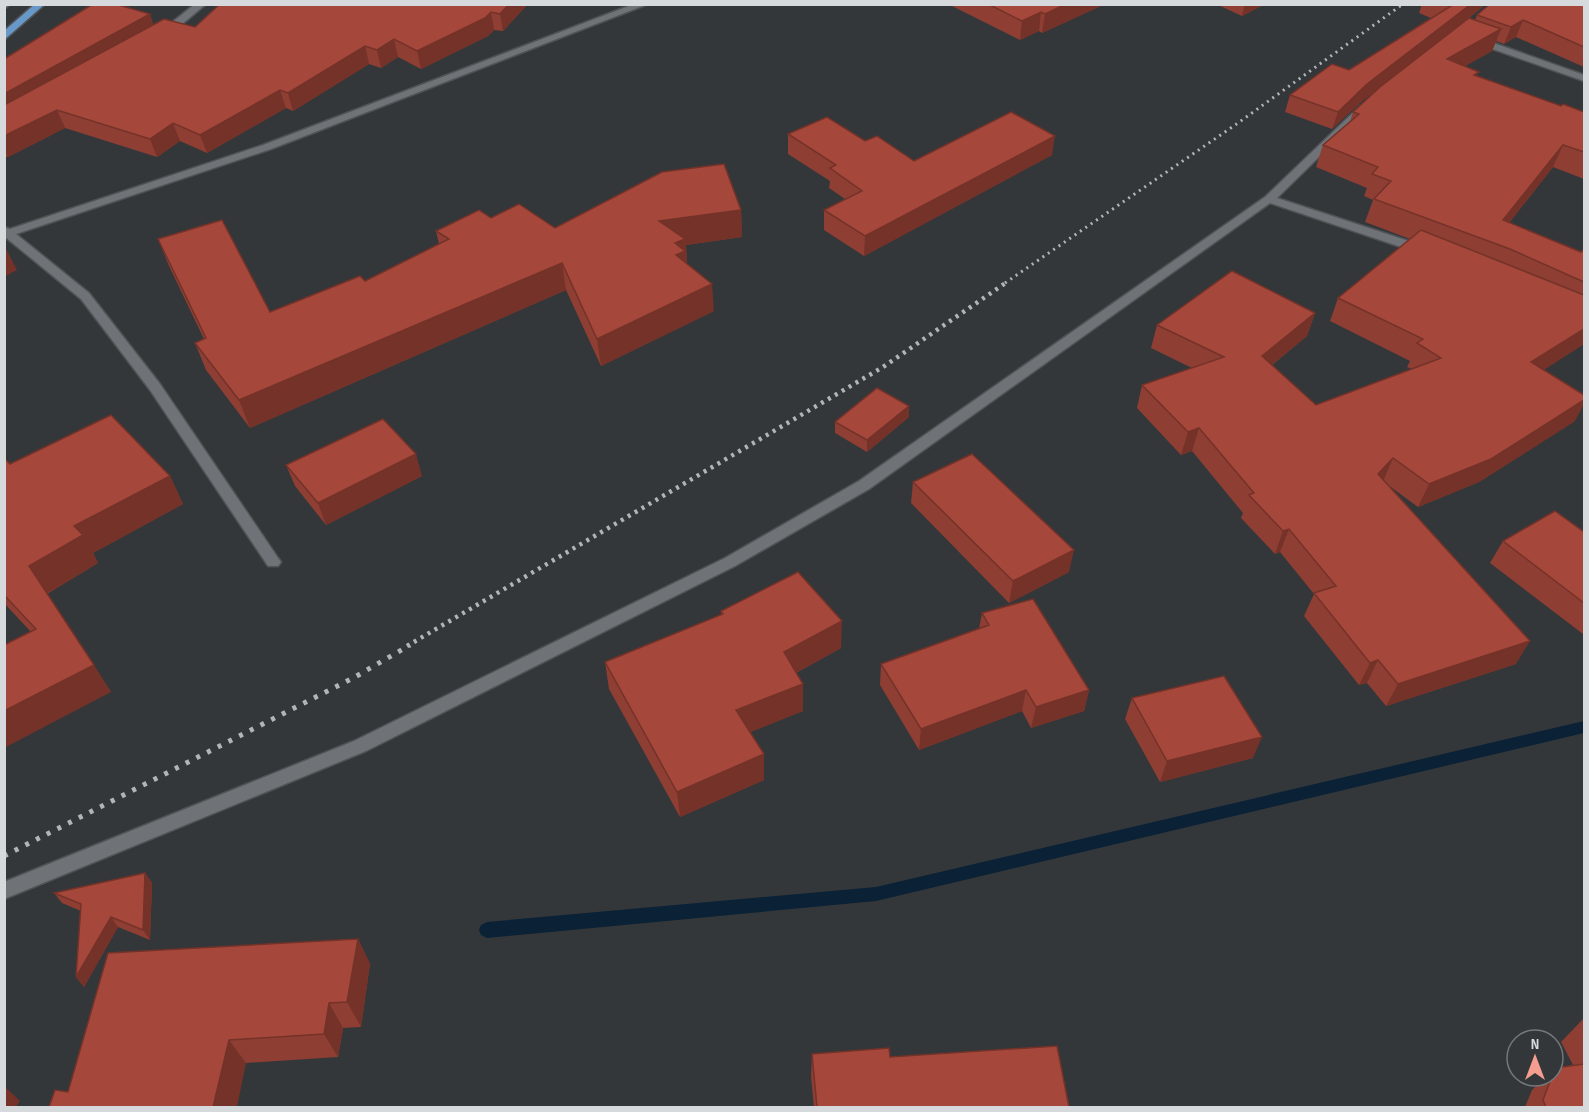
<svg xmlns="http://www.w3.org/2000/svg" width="1589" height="1112" font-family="'Sofia Sans Condensed',sans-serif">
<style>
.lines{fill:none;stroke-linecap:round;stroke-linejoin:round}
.stream{fill:#0a2136;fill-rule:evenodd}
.minor-casing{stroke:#505355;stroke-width:3}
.major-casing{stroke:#505355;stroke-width:3}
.minor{fill:#6f7377;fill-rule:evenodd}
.major{fill:#6798c7;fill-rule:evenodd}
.rail-far2{stroke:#b1b5b7;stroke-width:3;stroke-dasharray:2 4.5;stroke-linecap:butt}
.rail-far1{stroke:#b1b5b7;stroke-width:4.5;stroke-dasharray:3 5;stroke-linecap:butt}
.rail{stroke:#b1b5b7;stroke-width:5;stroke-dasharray:4 8;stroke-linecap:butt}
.wall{fill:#8e3e33}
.shaded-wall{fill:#743229}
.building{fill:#a5483b;stroke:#743229;stroke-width:1.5}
</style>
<rect width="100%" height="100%" fill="#33373a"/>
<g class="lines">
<path class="stream" d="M1584,721V733L876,901L487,938L481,935L479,930L481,925L487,922L876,887Z"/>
<g class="minor-casing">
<path id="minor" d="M195,4H206L168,36H160V32Z
M634,4H648L271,149L16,234L89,293L160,384L278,558L281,562L278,566H268L150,390L81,299L4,236V227L10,229L263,145Z
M1474,36L1584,75V81L1470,41L1469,39Z
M1361,105L1370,107L1277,198L1427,247V253H1419L1270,203L869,489L735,566L366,751L4,899V882L354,741L725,558L859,481L1265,197Z"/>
</g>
<g class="major-casing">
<path id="major" d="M4,4H10L4,9Z
M35,4H45L4,40V31Z"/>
</g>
<use href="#minor" class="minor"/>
<use href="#major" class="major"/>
<path class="rail-far2" d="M1005,283L1238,123L1403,4"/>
<path class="rail-far1" d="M407,646L883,367L1007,282"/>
<path class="rail" d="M4,856L355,677L410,645"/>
</g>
<path class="wall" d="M220,4H528L503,31L494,30L488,36L421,69L398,57L381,68L369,64L293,111L286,108L207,153L180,141L157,157L65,128L8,157L4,156V59L150,14L153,25L195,27Z
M948,4H1105L1042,33L1039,31L1020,40Z
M1216,4H1265L1242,16Z
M1422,4H1486L1469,18L1475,20L1477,15L1584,4V67L1516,37L1504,44L1496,41L1492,51L1465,66L1477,76L1561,106L1584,112V179L1553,167L1509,223L1581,252L1584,249V344L1543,370L1575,421L1479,482L1418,507L1388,485L1516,664L1386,706L1367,683L1359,685L1304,616L1314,594L1280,552L1275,554L1241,518L1243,513L1192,451L1181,455L1137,408L1142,385L1192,368L1151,348L1157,325L1315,313L1307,336L1272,365L1316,405L1412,369L1407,367L1410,361L1330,321L1338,298L1410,239L1365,222L1373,200L1364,196L1367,188L1316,167L1323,145L1350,122L1353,112L1378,89L1362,101L1332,129L1285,112L1290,95L1349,70L1431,18L1419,13Z
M788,134L865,141L914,161L1052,155L864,256L824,230V210L845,199L829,188L830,181L788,154Z
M741,210L742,237L686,245L687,264L714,311L601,366L566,290L250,428L206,370L195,343L204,339L169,266L158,239L270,312L365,281L439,244L436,231L491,218L555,228Z
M909,417L867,452L835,433V422Z
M4,460L10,464L170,476L183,504L93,553L98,563L47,594L111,692L31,632L4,603Z
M286,465L422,476L326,525L295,486Z
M913,482L1069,572L1009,603L911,503Z
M1584,532V633L1583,634L1490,563L1503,541Z
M721,611L841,648L796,673L803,684V711L750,732L764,754V780L680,817L609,689L605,662L721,615Z
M982,613L1089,690L1084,711L1031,728L1022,711L919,750L880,685L881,664L979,629Z
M1132,698L1253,758L1160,782L1125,719Z
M145,873L152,883L150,940L118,927L84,987L76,977L81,911L62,903L54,893Z
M358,939L370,964L361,1027L343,1028L338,1057L246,1063L68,1092Z
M1584,1018V1107H1525L1532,1090L1546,1076H1553V1070L1555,1068L1573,1065L1561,1042Z
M812,1054L890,1057L1069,1107H814L811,1076Z"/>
<path class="shaded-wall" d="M509,4H528L503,31L500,14Z
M1066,4H1105L1042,33L1045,14Z
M1245,4H1265L1242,16Z
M1471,4H1486L1362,101L1332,129L1338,112L1367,84Z
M491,12L494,30L488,36L421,69L417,51Z
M1041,12L1039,31L1020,40L1022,21Z
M150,14L156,32L4,117V94Z
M1523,20L1516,37L1504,44L1511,27Z
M1501,29L1492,51L1438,81L1447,59Z
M394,39L398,57L381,68L377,50Z
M365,46L369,64L293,111L288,93Z
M280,90L286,108L207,153L200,135Z
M57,110L65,128L8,157L4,149V136Z
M173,123L180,141L157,157L150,139Z
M1055,136L1052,155L864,256L865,236Z
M1563,145L1553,167L1493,243L1503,220Z
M741,210L742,237L686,245L687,266L678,282L659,221Z
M4,245L17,270L4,277Z
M562,263L566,290L250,428L239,400Z
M712,284L714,311L601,366L597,339Z
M1315,313L1307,336L1254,379L1262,356Z
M1584,329V344L1519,386L1531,362Z
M1584,400V404L1575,421L1479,482L1418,507L1429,484Z
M909,406V417L867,452V440Z
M1199,428L1192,451L1181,455L1188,432Z
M416,454L422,476L326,525L318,503Z
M1393,458L1383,481L1378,474Z
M170,476L183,504L93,553L98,563L46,594L29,566L74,526Z
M1289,529L1280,552L1275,554L1283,531Z
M1074,550L1069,572L1009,603L1013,581Z
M842,621L841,648L784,679V652Z
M1530,641L1516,664L1386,706L1398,684Z
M1378,660L1367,683L1359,685L1370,663Z
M94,665L111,692L4,748V711Z
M803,684V711L738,737L736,710Z
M1026,690L1022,711L919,750L921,729Z
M1089,690L1084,711L1031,728L1036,707Z
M1262,737L1253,758L1160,782L1167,761Z
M764,754V780L680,817L677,792Z
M145,873L152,883L150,940L143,930Z
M111,917L118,927L84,987L76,977Z
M358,939L370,964L361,1027L347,1002Z
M329,1003L343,1028L338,1057L324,1034Z
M229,1040L246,1063L237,1107H213Z
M4,1086L20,1101L16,1107H4Z"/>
<path class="building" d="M93,4H115L150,14L4,94V59Z
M220,4H509L500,14L491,12L485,18L417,51L394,39L377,50L365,46L288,93L280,90L200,135L173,123L150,139L57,110L4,136V105L164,19L195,27Z
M988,4H1066L1045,14L1041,12L1022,21Z
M1447,4H1471L1367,84L1338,112L1290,95L1332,64L1349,70L1451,6Z
M1490,4H1584V47L1523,20L1511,27L1477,15Z
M1469,18L1501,29L1447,59L1479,72L1474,75L1561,106L1563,104L1584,112V152L1563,145L1503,220L1581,252L1584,249V282L1510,249L1374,199L1391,181L1372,174L1378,167L1323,145L1359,114L1353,112L1380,87Z
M1011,112L1055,136L865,236L824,210L862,191L830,168L836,165L788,134L827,117L865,141L877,136L914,161Z
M724,164L741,210L659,221L685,239L675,243L685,251L676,255L712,284L597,339L562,263L239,400L195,343L206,338L158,239L222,220L270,312L360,276L365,281L449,239L436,231L479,210L491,218L519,204L555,228L662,172Z
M1421,230L1584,295V329L1531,362L1584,395V400L1491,459L1429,484L1393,458L1378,474L1530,641L1398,684L1378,660L1370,663L1314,593L1336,586L1289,529L1283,531L1249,495L1254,493L1199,428L1188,432L1142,385L1224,357L1157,325L1232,271L1315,313L1262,356L1316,405L1441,358L1417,343L1423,339L1338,298Z
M877,388L909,406L867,440L835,422Z
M111,415L170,476L74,526L83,535L29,566L94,665L4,711V645L36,629L4,595V460L5,459L10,464Z
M383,419L416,454L318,503L286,465Z
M972,454L1074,550L1013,581L913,482Z
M1555,511L1584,532V603L1503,541Z
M798,572L842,621L784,652L803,684L736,710L764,754L677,792L605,662L723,614L721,611Z
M1033,599L1089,690L1036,707L1026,690L921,729L881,664L989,625L982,613Z
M1224,676L1262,737L1167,761L1132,698Z
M145,873L143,930L111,917L76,977L81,904L54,893Z
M358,939L347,1002L329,1003L324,1034L229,1040L213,1107H49L55,1090L68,1092L108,953Z
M1057,1046L1069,1107H817L812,1054L889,1048L890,1057Z
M1584,1064V1107H1546L1543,1100L1552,1076H1553L1555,1068Z"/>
<rect width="1589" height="1112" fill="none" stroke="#d7dadc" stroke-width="12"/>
<g transform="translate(1535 1058)"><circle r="28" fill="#33373a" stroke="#75787b" stroke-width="1.5"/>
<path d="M0-4.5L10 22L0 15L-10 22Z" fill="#f59d8e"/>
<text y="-9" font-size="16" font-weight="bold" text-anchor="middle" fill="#d7dadc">N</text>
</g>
</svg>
